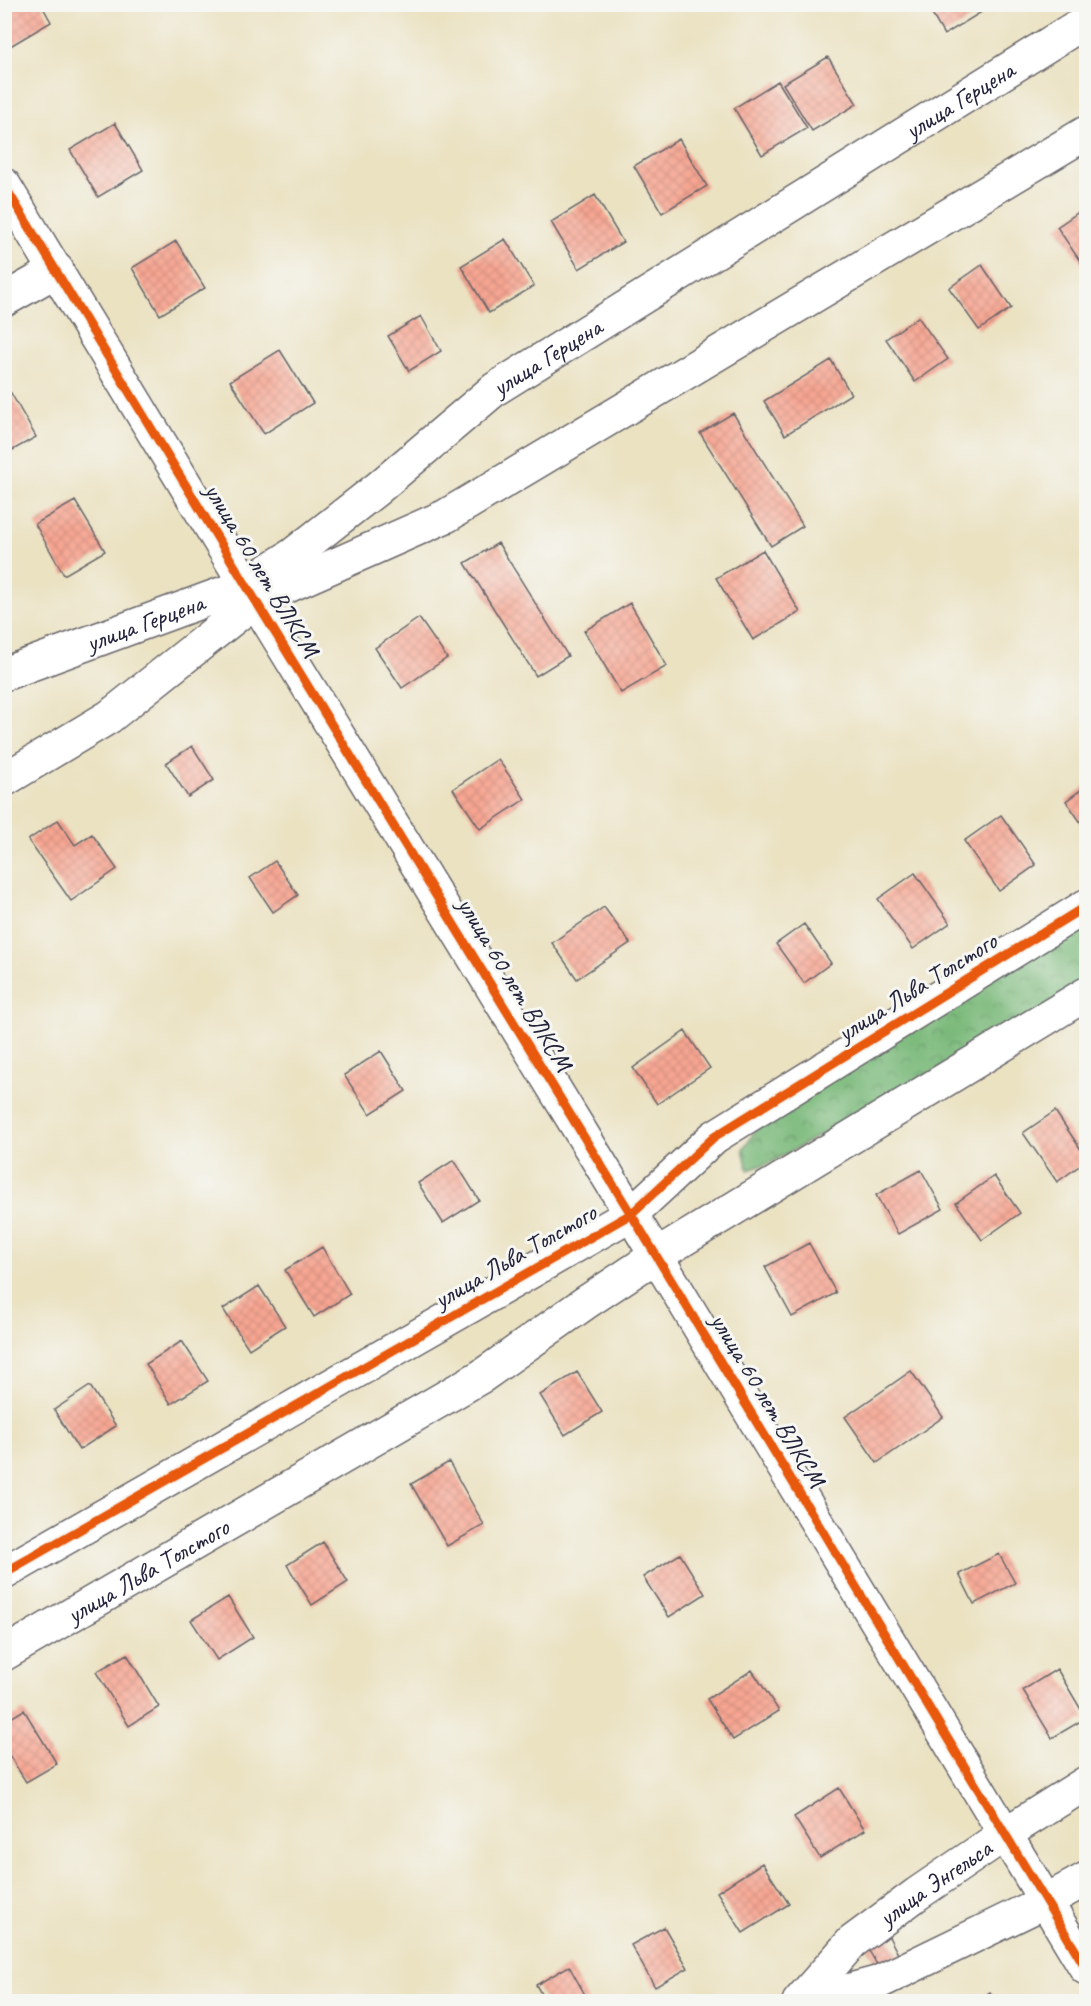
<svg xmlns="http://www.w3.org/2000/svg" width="1091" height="2006" font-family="Caveat,sans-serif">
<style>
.forest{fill:url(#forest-crowns);stroke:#4e6e5a;stroke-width:1.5}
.building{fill:url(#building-cross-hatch)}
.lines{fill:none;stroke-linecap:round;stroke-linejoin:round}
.minor-casing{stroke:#68656a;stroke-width:36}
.tertiary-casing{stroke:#68656a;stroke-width:36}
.minor{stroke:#fff;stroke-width:33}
.tertiary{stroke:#fff;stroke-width:33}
.cycleway-casing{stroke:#f6f6f2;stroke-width:13}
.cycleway{stroke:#e8590c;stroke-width:9}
.labels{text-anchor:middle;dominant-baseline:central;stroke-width:6;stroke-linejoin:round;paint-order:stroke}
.street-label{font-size:26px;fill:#22223b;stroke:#f6f6f2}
</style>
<defs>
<pattern id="forest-crowns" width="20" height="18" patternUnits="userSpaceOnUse" patternTransform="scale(1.5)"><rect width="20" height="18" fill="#7ab97a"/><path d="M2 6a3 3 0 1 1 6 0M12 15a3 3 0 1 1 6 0" fill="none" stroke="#649665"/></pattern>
<pattern id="building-cross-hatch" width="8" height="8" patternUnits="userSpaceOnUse" patternTransform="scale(1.5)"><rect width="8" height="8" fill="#f7a692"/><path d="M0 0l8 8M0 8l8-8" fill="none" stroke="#d38f7f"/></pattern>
</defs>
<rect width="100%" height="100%" fill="#f6f6f2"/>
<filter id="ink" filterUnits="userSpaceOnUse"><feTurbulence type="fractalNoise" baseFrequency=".0167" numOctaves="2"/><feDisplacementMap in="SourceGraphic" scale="12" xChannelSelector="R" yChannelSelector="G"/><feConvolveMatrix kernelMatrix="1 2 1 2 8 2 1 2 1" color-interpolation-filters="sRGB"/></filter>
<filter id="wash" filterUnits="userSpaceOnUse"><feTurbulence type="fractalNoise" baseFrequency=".008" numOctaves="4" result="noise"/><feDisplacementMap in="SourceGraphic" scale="24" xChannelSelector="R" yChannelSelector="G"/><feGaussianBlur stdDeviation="1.35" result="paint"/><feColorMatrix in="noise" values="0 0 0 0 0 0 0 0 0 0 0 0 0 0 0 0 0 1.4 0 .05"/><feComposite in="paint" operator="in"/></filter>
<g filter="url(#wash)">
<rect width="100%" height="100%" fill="#ebe2c2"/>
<path class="forest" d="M1086,917V987L770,1163L748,1170L743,1149L765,1116Z"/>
<g id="blocks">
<path class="building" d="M4,4H41L51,22L7,48L4,45Z
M926,4H986L988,8L944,35Z
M828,57L857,104L812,131L783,84Z
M778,81L807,128L762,155L734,108Z
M115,123L143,170L98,197L70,150Z
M679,139L707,186L662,213L634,166Z
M595,195L623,242L579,269L551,222Z
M1086,207V270L1057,227Z
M505,239L534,286L489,313L461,266Z
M176,241L205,288L160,315L132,268Z
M982,265L1011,308L979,330L949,288Z
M421,316L441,351L409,371L388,336Z
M918,317L948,359L915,382L886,339Z
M280,350L313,403L264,434L230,381Z
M831,360L851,394L785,435L764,401Z
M11,393L36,437L4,455V396Z
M733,413L803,526L771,546L700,433Z
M75,501L105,551L64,575L35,524Z
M498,543L568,656L536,676L465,563Z
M763,550L800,612L753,640L716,578Z
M630,603L667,666L621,693L584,631Z
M419,618L447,658L402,688L375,648Z
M192,746L214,780L188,797L166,763Z
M498,759L525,799L480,829L453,789Z
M1086,786V830L1066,801Z
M1001,815L1036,865L999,891L964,841Z
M58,820L75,845L92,834L117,869L71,901L28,840Z
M275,861L298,895L273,912L250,878Z
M915,873L950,923L913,949L878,899Z
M604,907L630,943L577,979L552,943Z
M804,924L831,963L804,983L776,944Z
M685,1031L710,1068L657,1104L633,1068Z
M381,1051L406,1091L370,1114L344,1075Z
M1055,1111L1086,1157V1161L1057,1182L1023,1133Z
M454,1160L479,1200L443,1223L418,1183Z
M921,1170L943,1209L898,1234L876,1195Z
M994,1176L1020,1213L982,1240L956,1203Z
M809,1243L836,1293L792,1317L765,1267Z
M322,1247L350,1294L314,1317L285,1270Z
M259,1286L285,1326L249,1349L223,1309Z
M182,1341L208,1381L171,1404L146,1364Z
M911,1371L943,1417L877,1463L845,1417Z
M577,1372L602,1412L565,1435L540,1395Z
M90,1386L116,1426L79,1450L54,1410Z
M449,1462L484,1525L447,1546L411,1484Z
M323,1542L348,1582L312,1605L287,1565Z
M680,1554L705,1594L669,1617L643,1577Z
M999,1554L1015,1583L974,1604L959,1574Z
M228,1597L253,1637L217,1660L191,1620Z
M127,1654L159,1707L129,1726L96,1672Z
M1057,1669L1086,1718L1052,1738L1023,1690Z
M752,1670L779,1711L733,1740L707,1699Z
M24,1710L57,1764L26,1782L4,1747V1722Z
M839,1788L865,1830L820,1858L794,1817Z
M762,1863L789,1904L743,1933L717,1892Z
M664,1927L688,1968L655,1987L631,1945Z
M888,1935L899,1956L879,1968L867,1947Z
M569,1966L589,2002H546L536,1985Z
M990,1992L996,2002H975Z"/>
</g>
</g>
<g filter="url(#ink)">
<use href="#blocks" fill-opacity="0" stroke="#68656a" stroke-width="1.5"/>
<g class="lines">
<g class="minor-casing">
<g id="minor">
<path d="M4,300L57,270"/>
<path id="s1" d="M4,674L246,585L294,554L377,489L495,389L1086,21"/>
<path d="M4,780L109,717L256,600L446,516L1086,133"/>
<path d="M4,1573L631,1214L714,1137L1086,906"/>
<path id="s2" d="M4,1654L482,1376L585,1303L656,1256L1086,994"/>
<path id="s3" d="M799,2002L852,1942L917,1894L1005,1834L1086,1783"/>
<path d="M806,2002L877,1983L1046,1901L1086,1879"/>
</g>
</g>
<g class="tertiary-casing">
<path id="tertiary" d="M4,185L246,585L631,1214L1086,1968"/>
</g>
<use href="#minor" class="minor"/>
<use href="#tertiary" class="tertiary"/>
<g class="cycleway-casing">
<path id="cycleway" d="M4,185L246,585L631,1214L1086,1968
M4,1573L631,1214L714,1137L1086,906"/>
</g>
<use href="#cycleway" class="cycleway"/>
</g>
</g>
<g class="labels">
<g class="street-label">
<text stroke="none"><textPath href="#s1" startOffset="1122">улица Герцена</textPath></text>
<text stroke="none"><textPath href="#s1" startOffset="636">улица Герцена</textPath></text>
<text transform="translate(262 570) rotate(59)">улица 60 лет ВЛКСМ</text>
<text stroke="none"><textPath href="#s1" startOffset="150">улица Герцена</textPath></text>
<text transform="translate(515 984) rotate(59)">улица 60 лет ВЛКСМ</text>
<text transform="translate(917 987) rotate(-32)">улица Льва Толстого</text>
<text transform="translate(515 1256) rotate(-30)">улица Льва Толстого</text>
<text transform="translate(768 1400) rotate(59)">улица 60 лет ВЛКСМ</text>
<text stroke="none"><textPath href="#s2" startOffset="166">улица Льва Толстого</textPath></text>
<text stroke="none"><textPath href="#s3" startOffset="182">улица Энгельса</textPath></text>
</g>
</g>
<rect width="1091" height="2006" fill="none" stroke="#f6f6f2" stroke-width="24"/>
</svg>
